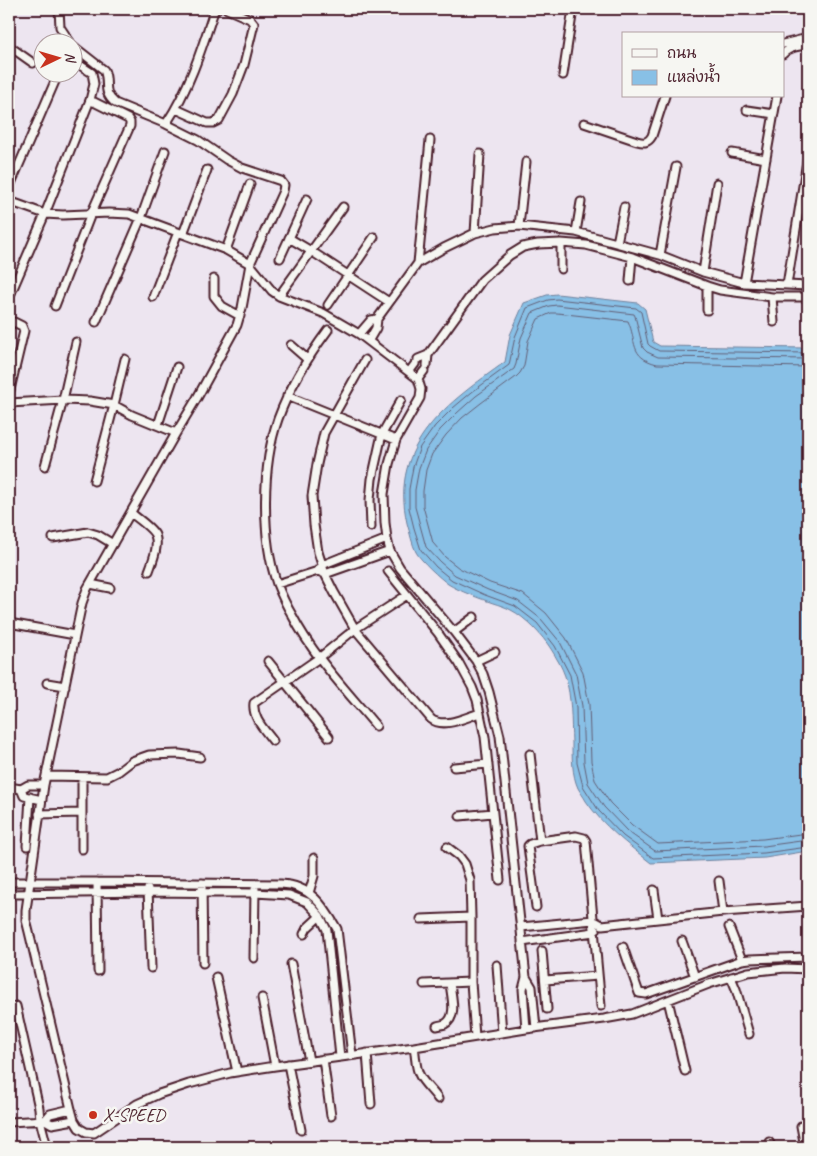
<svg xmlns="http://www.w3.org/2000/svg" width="817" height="1156" font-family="Caveat,'Playpen Sans Thai',sans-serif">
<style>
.water{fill:#88c0e6;stroke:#6f809b}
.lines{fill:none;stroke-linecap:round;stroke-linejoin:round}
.shore{stroke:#635f76;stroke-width:1}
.street-casing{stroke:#4a1f2b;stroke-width:11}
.street{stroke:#f6f6f2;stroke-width:7}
.poi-dot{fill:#c8321e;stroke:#f6f6f2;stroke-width:2}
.labels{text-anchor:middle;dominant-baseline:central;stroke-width:5;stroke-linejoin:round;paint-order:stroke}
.poi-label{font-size:18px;fill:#4a1f2b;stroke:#f6f6f2;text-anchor:start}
</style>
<rect width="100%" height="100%" fill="#ede5f0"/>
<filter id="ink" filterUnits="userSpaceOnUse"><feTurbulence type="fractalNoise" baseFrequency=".02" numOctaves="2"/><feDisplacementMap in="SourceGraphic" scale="10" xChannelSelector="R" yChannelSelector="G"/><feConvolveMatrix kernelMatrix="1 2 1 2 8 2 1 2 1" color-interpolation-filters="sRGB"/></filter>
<g filter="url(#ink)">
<path class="water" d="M557,294L638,303L645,309L653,342L660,346L808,348V851L765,858L651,863C627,844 603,826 586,801C584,797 580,792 578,788C572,775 572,757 572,743C571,721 572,697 565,676C562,667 556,657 551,649C543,636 525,617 511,610C506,607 499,605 493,603C481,599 459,591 448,584C440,578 421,561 416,552C412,544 410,533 407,523C389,443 448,403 505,362L510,335L524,303L547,295Z"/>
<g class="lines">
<path class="shore" d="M808,353L659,351L650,346L648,344L641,312L636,308L557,299L548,300L527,308L515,337L509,365L472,392L453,408L435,426L420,447L413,467L409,489V508L414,528L421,550L436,567L452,580L485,595L515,606L537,623L555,646L570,675L576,707L577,763L583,786L599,811L623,836L653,858L764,853L808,847
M808,359L658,357L647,352L643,348L635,316L634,314L557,305L549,306L532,313L521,338L516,364L514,369L476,396L457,413L440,430L426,450L419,468L415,490V507L426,547L440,562L455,575L488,590L518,601L541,619L560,642L576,674L582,706L584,762L588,783L604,807L627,831L655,851L764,846L808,840
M808,367L657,364C629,357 637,341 628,321L557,313H551L538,319L528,341L524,366L520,373L516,377L481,403L462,418L446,435L432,454L426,470L423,491V506L433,543L445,557L459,568L490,583L523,594L546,613L566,638L583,672L589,704L591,761L595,780L610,803L632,825L658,844L763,839L808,833"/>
<g class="street-casing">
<path id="street" d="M59,9L60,27L70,42
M783,44L808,38
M72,45L104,70C110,83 101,91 115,103L166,124L198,140L227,160L242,168L281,181L284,185L283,191L250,264L242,308L237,325L197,398L176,433L87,589L82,603L44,785L26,910V920L29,932L71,1109L74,1120L79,1128L86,1132L94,1133L137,1104L159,1094L189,1084L230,1073L275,1066L414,1047L526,1029L604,1019L632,1014L709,984L748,972L785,968L808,969
M9,46L33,63
M783,54C789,47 799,46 808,45
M563,75L573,9
M176,109L207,123H213L219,120L233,94L244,65L254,24L250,19L227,9
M747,110L774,114
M584,123L637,141C644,143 648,143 652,136L665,96
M166,124C189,89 201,51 214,11L217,9
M732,153L766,159
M9,188L59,72
M9,201L45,214L63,215L109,213L129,214L226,250L250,264L272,291L279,296L323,313L359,334L418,379L421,389L420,398L396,440L389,464L384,494L385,523L387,539L390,551L400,568L454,632L476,661L483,674L489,692L500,736L526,977L523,989L526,1029
M519,226L526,162
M576,232L581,202
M475,233L480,154
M183,234L207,170
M289,238L311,251L389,302
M561,243V269
M617,243L624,207
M226,250L250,184
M660,255L676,167
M280,258L307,199
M418,263L430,140
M703,272L717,183
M214,279V296L222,306L240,316
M630,281L632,257
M744,283L777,96
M787,285L808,155
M707,286V310
M11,293L45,214L90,100L94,84L92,73L72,60
M279,296L343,207
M153,297L178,232
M772,297L774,322
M328,305L374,237
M55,306L91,214L130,126V122L128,119L90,100
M96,322L141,218L165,151
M9,324L14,322L22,326L24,331L9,394
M328,330C308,357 290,386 278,419C262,464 261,538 277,584C281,594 286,605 292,615C313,656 347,691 376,726
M359,334L371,320L377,319
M369,340L376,328L377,319L418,263L444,248L475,233L495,228L519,226L576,232L660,255L703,272L744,283L808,286
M291,345L307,359
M418,359L428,355L482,280L510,255L523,247L538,244L561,243L586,245L632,257L707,286L720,290L772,297H808
M365,360L324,433L317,464L312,496L314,525L318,552L325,574L334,592L355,629L431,719C444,729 466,717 480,713
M427,365L428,355
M409,372L415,364
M418,379L424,371
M287,396L396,440
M9,403L63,400L90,401L114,405L132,415L176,433
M158,425L177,367
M45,466L63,400L76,342
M94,481L114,405L125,359
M131,513C137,518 152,528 155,535C159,546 153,560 149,571
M371,527L370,500L372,479L382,434L401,400
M53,538L88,532L98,535L113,544
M319,569L322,565L387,539
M388,571L438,633L459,663L472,687L477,700L485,737L500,880
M90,584L110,588
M277,584L318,571L325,574L390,551
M9,623L75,635
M454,632L474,617
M268,661L329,737
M476,661L495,652
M47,683L65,686
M273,741C265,730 252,718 254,703L319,658L355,629L407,595
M530,754L540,841L576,836L584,838L586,841L601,1006
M454,767L488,764
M46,776L107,777L119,771L132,761L149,755L179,754L200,757
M9,787L21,789L28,785H44
M21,789L24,796L42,800
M39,814L82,813
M460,816L493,813
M27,846L30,797
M447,847L459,856L465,864L470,880L471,917V982L475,1037
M82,849V777
M719,881L723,912
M9,882H97L281,884C310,885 324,906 337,929L352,1055
M97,882L98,971
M202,883L203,963
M148,889L151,968
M654,890L658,919
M309,893L314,876V858
M9,894L148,892L255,893L289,895L307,902L320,916L327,930L340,1057
M536,907L528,846L530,844L540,841
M421,919L471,917
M521,927L593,920L602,925L723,912L808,906
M729,927L742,960
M304,934L307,928L320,916
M682,941L695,977
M522,942L594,932L596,930
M623,947L639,993L646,994L742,960L750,959L808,957
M542,951L547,1009
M254,958L255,889
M291,964L309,1061
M497,965L502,1033
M216,977L237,1072
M526,977L532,987L536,1028
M731,977L736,989L749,1034
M545,980L598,976
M424,984L471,982
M262,998L275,1066
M668,1000L685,1071
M16,1006L39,1108L40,1120L47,1147
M437,1026C440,1025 443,1025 445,1024C458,1017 451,995 450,983
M414,1047C416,1056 415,1068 420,1076C424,1084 433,1091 438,1099
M367,1053L371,1104
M323,1059L331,1116
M288,1064L301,1130
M45,1120L50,1114L71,1109
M9,1122L45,1120L52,1124L74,1120
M801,1126L805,1147
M769,1142L772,1147"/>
</g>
<use href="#street" class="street"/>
</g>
</g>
<circle class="poi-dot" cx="93" cy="1115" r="5"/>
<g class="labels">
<g class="poi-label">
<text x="103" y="1115">X-SPEED</text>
</g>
</g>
<rect width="817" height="1156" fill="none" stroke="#f6f6f2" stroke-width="30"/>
<rect x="15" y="15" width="787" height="1126" fill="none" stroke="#4a1f2b" stroke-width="2" filter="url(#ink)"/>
<rect x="622" y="32" width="162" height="65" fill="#f6f6f2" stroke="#b1a0a2"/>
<rect x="632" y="49" width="25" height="8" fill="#f6f6f2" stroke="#b1a0a2"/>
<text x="667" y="58" font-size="15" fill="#4a1f2b">ถนน</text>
<rect x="632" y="70" width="25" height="15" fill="#88c0e6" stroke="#b1a0a2"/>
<text x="667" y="82" font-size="15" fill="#4a1f2b">แหล่งน้ำ</text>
<g transform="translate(58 58) rotate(85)"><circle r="24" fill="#f6f6f2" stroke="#b1a0a2"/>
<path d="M0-4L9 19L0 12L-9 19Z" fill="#c8321e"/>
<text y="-8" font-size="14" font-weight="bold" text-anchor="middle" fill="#4a1f2b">N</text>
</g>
</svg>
